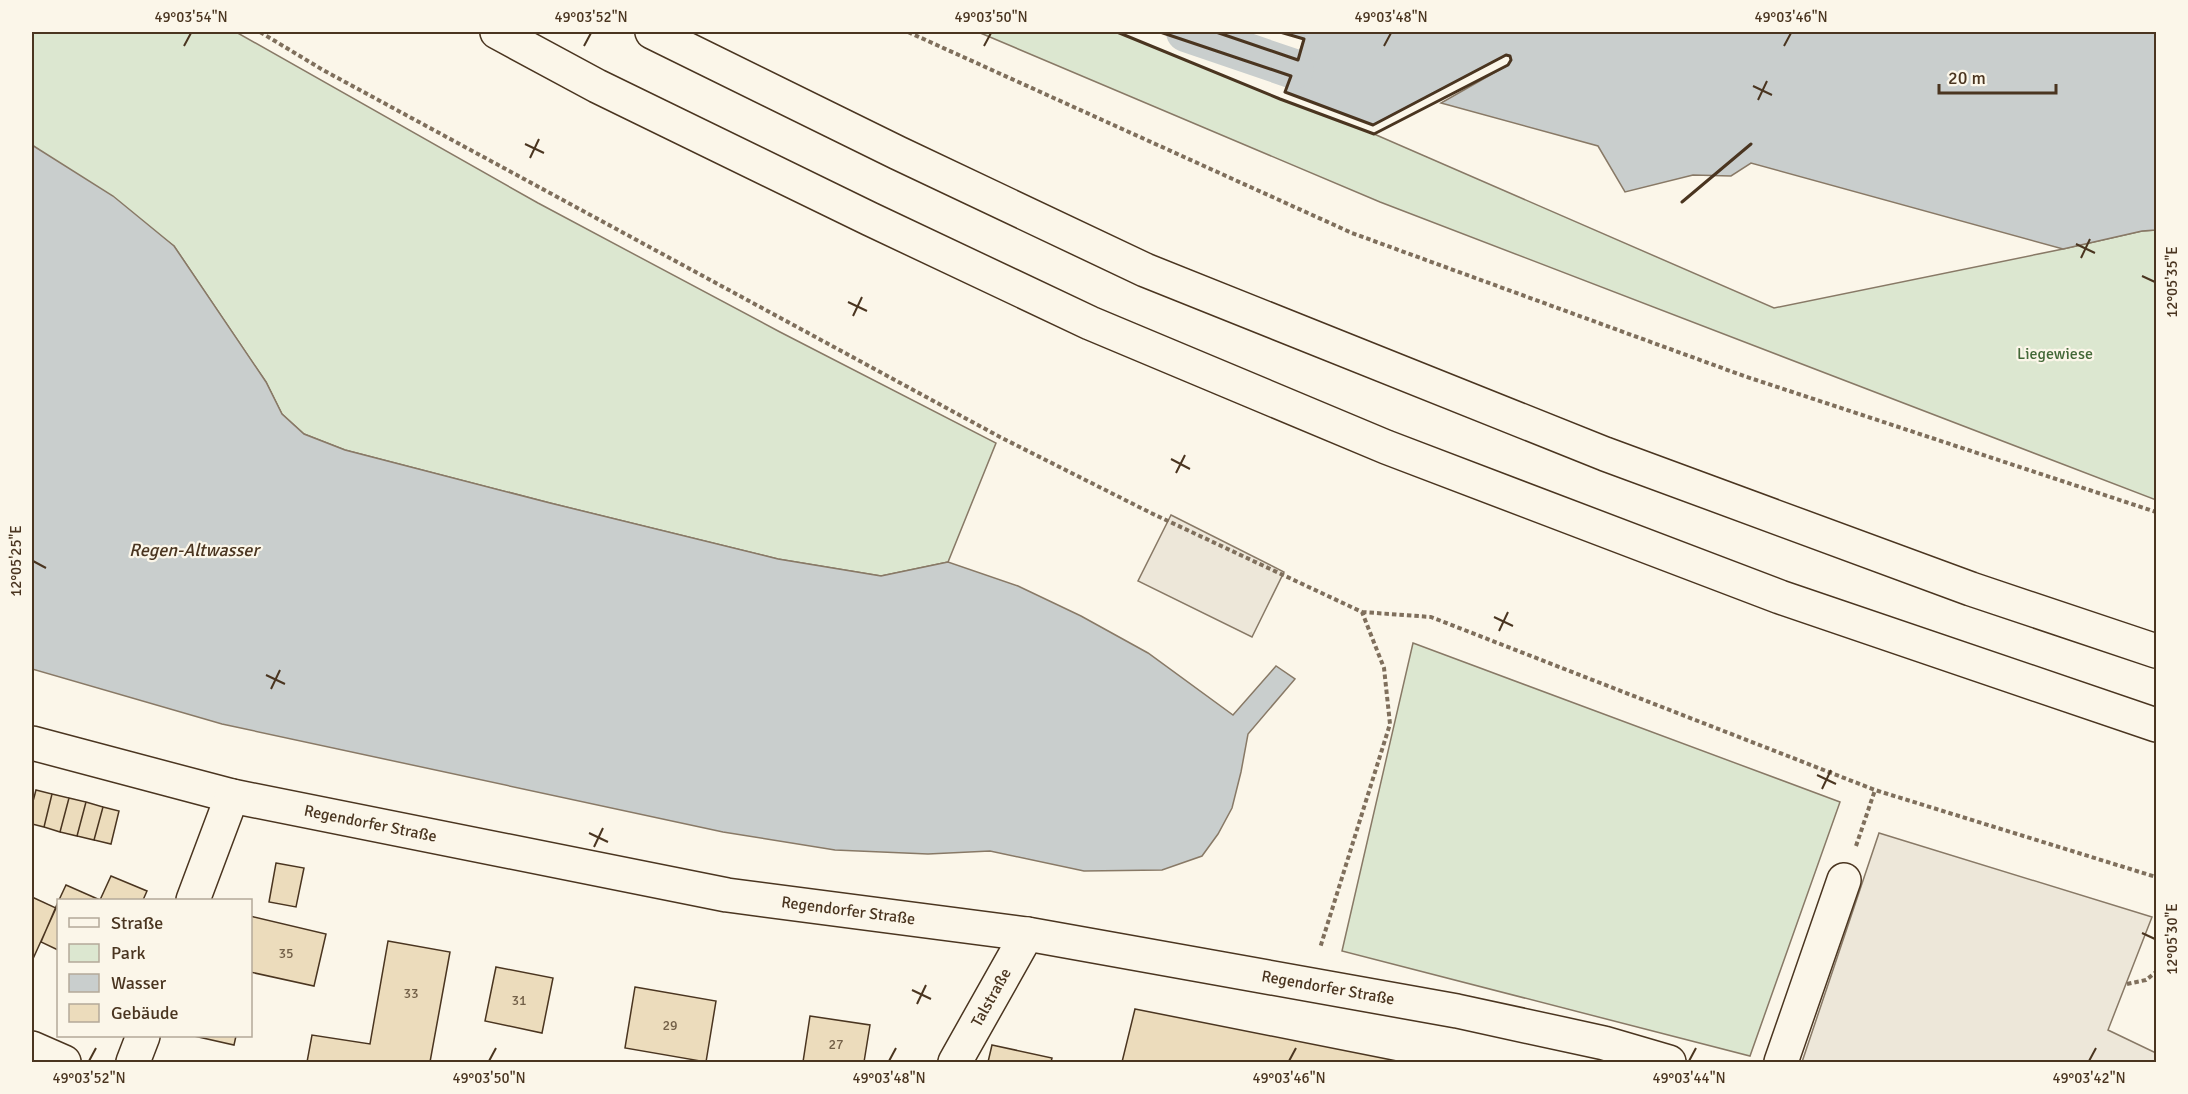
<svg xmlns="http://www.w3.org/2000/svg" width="2188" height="1094" font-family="Signika,sans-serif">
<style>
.green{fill:#dce7d0;stroke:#887966;stroke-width:1.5}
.parking{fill:#ede7d9;stroke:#887966;stroke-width:1.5}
.water{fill:#c9cecd;stroke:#887966;stroke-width:1.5}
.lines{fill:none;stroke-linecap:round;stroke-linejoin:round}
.canal{stroke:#c9cecd;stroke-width:40}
.building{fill:#ecdcbc;stroke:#4a3520;stroke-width:1.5}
.minor-casing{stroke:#4a3520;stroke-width:36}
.highway-casing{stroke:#4a3520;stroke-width:36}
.path{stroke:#7f6f5c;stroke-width:4;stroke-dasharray:4.5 3;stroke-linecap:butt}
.minor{stroke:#fbf6e9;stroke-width:33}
.highway{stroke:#fbf6e9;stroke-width:33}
.wall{stroke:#4a3520;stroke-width:3}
.ticks{fill:none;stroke:#4a3520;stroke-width:2}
.labels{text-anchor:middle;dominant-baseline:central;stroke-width:4.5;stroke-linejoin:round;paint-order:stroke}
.number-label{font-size:14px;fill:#725f47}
.park-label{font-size:16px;fill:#436837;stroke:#fbf6e9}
.street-label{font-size:16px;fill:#4a3520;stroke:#fbf6e9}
.water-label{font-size:18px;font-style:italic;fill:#4a3520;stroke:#fbf6e9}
.neatline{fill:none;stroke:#4a3520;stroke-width:2}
.ticks-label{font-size:15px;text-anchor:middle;fill:#4a3520}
</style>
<rect width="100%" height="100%" fill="#fbf6e9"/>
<path class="green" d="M32,32H236L538,203L780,332L996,443L948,562L881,576L778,559L550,503L345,450L304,434L282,414L266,382L174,246L32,145Z
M978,32H1117L1280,99L1374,134L1774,308L2063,249L2142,231L2156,230V500L1380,202Z
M1413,643L1840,802L1750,1056L1342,951Z"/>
<path class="parking" d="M1171,515L1284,572L1252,637L1138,581Z
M1879,833L2152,917L2108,1030L2156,1053V1062H1802Z"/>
<path class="water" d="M1280,32H2156V230L2142,231L2063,249L1751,163L1731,176L1693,175L1625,192L1598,146L1441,103L1508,65L1511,60L1510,56L1506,55L1373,125L1285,92L1304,39Z
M32,145L113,196L174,246L266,382L282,414L304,434L345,450L550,503L778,559L881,576L948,562L1018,586L1081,616L1148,653L1233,715L1276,666L1295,679L1248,734L1241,772L1232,808L1218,834L1202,856L1162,870L1084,871L990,851L928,854L835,850L723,832L222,724L32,669Z"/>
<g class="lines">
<path class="canal" d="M1186,32L1294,69"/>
</g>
<path class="building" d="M36,790L52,794L44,827L32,824V805Z
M52,794L69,798L60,832L44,827Z
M69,798L86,802L77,836L60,832Z
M86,802L103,807L94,840L77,836Z
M103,807L119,811L111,844L94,840Z
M276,863L304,868L296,907L269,902Z
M111,876L147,891L143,900H100Z
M66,885L100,900H59Z
M32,897L56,908L32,961Z
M58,902V950L41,942Z
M250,916L326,934L314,986L250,972Z
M388,941L450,952L430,1062H307L312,1035L370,1044Z
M496,967L553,978L542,1033L485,1021Z
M635,987L716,1001L706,1062L625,1048Z
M1135,1009L1402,1062H1122Z
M810,1016L870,1025L864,1062H803Z
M194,1036H236L234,1045Z
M992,1045L1052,1058L1051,1062H988Z"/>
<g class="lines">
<g class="minor-casing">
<g id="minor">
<path id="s1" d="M32,743L232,796L727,895L1027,934L1457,1011L1604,1043L1669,1062"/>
<path d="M193,900L232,796"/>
<path d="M32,1048L64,1062"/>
<path d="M133,1062L143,1036"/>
<path id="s2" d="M955,1062L1027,934"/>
<path d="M1781,1062L1844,880"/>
</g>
</g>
<g class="highway-casing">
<path id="highway" d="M497,32L597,86L870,219L1090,323L1386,447L1780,597L2156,725
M652,32L898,153L1145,270L1605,454L1971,589L2156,651"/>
</g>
<path class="path" d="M260,32L323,70L1000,437L1151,513L1362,612L1384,668L1390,724L1320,948
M908,32L1352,233L1744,376L2156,512
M1362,612L1431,617L1875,790L2156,877
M1856,846L1875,790
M2127,984L2146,980L2156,972"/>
<use href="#minor" class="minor"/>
<use href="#highway" class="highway"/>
<path class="wall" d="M1117,32L1280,99L1374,134L1508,65L1511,60L1510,56L1506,55L1373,125L1285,92L1291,76L1160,32
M1216,32L1298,60L1304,39L1280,32
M1682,202L1751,144"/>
</g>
<path class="ticks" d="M184,46L191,33M584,46L591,33M984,46L991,33M1384,46L1391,33M1784,46L1791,33M1753,86L1772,95M1758,100L1767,81M525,144L544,153M530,158L539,139M2076,244L2095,253M2081,258L2090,239M2142,276L2155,282M848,302L867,311M853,316L862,297M1171,459L1190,469M1176,473L1185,455M33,561L46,568M1494,617L1513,626M1499,631L1508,612M266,675L285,684M271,689L280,670M1817,775L1836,784M1822,789L1831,770M589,833L608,842M594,847L603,828M2142,933L2155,939M912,990L931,999M917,1004L926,985M89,1061L96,1048M489,1061L496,1048M889,1061L896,1048M1289,1061L1296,1048M1689,1061L1696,1048M2089,1061L2096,1048"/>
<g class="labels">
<g class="number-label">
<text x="286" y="953">35</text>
<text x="411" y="993">33</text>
<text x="519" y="1000">31</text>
<text x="670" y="1025">29</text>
<text x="836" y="1044">27</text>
</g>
<g class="park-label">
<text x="2055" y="354">Liegewiese</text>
</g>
<g class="street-label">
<text stroke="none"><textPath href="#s1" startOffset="348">Regendorfer Straße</textPath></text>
<text stroke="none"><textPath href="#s1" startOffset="834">Regendorfer Straße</textPath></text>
<text stroke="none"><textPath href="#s1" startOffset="1320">Regendorfer Straße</textPath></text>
<text stroke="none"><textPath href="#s2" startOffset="74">Talstraße</textPath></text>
</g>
<g class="water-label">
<text x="194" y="550">Regen-Altwasser</text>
</g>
</g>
<rect width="2188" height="1094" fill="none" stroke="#fbf6e9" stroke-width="66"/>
<rect x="57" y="899" width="195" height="138" fill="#fbf6e9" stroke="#b4a999" stroke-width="1.5"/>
<rect x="69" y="918" width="30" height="9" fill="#fbf6e9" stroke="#b4a999" stroke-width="1.5"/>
<text x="111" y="929" font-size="18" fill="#4a3520">Straße</text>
<rect x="69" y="944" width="30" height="18" fill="#dce7d0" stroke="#b4a999" stroke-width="1.5"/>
<text x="111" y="959" font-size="18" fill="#4a3520">Park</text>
<rect x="69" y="974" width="30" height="18" fill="#c9cecd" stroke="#b4a999" stroke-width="1.5"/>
<text x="111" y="989" font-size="18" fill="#4a3520">Wasser</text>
<rect x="69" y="1004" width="30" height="18" fill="#ecdcbc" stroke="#b4a999" stroke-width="1.5"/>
<text x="111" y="1019" font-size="18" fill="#4a3520">Gebäude</text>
<path d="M1939 84v9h117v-9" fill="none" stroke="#4a3520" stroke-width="3"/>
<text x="1948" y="84" font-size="18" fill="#4a3520" stroke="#fbf6e9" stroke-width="4.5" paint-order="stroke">20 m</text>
<rect x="33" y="33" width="2122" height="1028" class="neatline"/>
<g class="ticks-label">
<text x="191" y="22">49°03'54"N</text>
<text x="591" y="22">49°03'52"N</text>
<text x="991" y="22">49°03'50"N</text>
<text x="1391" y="22">49°03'48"N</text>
<text x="1791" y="22">49°03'46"N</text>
<text transform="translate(2172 282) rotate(-90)" y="5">12°05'35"E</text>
<text transform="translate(16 561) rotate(-90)" y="5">12°05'25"E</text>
<text transform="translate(2172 939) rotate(-90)" y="5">12°05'30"E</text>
<text x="89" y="1083">49°03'52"N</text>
<text x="489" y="1083">49°03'50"N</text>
<text x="889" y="1083">49°03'48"N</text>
<text x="1289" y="1083">49°03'46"N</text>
<text x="1689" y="1083">49°03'44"N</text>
<text x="2089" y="1083">49°03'42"N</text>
</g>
</svg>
